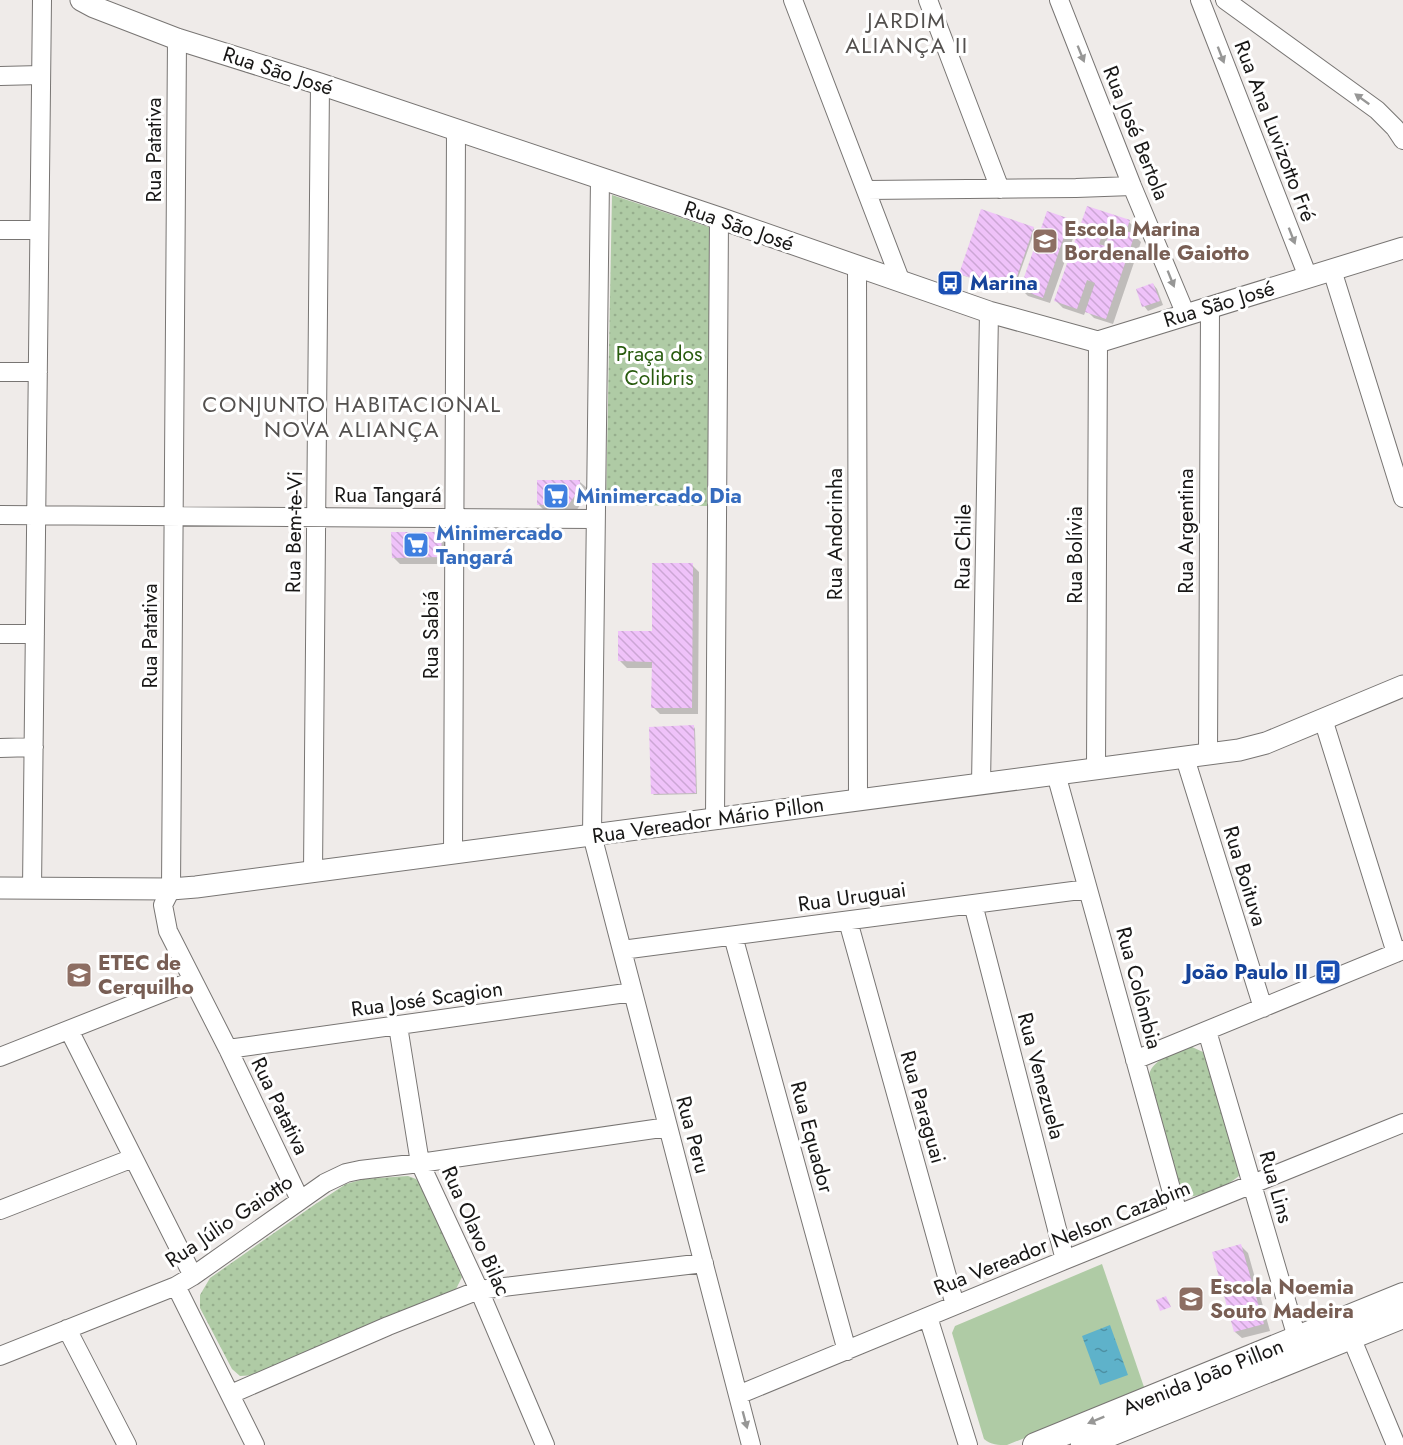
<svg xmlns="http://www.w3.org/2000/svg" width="1403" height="1445" font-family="Jost,sans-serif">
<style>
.green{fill:#afcba5}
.park{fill:url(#park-dots)}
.water{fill:url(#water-ripples)}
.shadow{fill:#0003}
.building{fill:url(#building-back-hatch);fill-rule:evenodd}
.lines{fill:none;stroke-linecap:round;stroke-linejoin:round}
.minor-casing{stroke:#787573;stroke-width:20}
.tertiary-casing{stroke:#787573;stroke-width:23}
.secondary-casing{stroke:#787573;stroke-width:26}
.minor{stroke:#fff;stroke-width:18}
.tertiary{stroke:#fff;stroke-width:21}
.secondary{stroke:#fff;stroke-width:24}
.oneway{fill:#979796}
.labels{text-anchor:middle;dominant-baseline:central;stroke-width:6;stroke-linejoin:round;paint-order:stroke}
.street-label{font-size:21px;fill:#181716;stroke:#fff}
.education-label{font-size:21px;font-weight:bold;fill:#785e54;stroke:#fff;text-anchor:start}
.transit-label{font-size:21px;font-weight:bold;fill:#164399;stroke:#fff;text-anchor:start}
.park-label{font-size:21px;fill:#285b0e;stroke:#fff}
.shop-label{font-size:21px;font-weight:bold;fill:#366cbe;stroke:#fff;text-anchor:start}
.neighbourhood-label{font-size:22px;letter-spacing:1.5px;fill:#53504e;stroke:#fff}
</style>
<defs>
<pattern id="park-dots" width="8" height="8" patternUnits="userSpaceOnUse" patternTransform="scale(1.5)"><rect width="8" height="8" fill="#afcba5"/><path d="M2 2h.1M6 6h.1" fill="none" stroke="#96ae8d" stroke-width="1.8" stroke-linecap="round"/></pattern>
<pattern id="water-ripples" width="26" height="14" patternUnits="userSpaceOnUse" patternTransform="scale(1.5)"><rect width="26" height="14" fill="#5eb2ca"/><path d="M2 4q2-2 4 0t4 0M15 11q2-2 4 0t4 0" fill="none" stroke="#4d90a3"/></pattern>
<pattern id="building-back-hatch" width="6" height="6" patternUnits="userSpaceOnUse" patternTransform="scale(1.5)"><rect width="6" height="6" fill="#efc2f9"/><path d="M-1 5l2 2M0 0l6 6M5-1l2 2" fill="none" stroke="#cca6d5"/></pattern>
</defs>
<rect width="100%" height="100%" fill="#efebe9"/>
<path class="green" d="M1102,1264L1145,1390L1007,1445C998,1445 991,1445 984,1439L952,1333L955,1326Z"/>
<path class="park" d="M612,195L712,228L707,506L606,505Z
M1192,1047L1203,1052L1209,1060L1237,1159L1239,1176C1224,1188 1207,1194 1189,1197L1181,1190L1149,1075C1153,1058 1177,1052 1192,1047Z
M408,1176L416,1179L421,1185L462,1277L456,1289L258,1375L240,1376L232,1369L200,1308V1295L210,1278L314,1205L346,1184L364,1179Z"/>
<path class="water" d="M1110,1325L1128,1375L1100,1385L1082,1336Z"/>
<path class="shadow" d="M1088,208L1129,222L1136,229L1134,235L1141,242L1113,324L1094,318L1086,310L1084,315L1063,308L1056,301Z
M1048,212L1070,220L1077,227L1050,303L1028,296L1021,289Z
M1033,228L1035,230L1013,292L962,275Z
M1153,284L1157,289L1163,305L1148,311L1144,306Z
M580,482L587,488V495L576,511H545L538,504Z
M441,533L448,540V564H400L393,557Z
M692,565L699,572L698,714H660L653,707V668H627L620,661L653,633Z
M694,727L695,729L697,794L654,795L652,793Z
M1241,1246L1248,1253L1270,1331L1242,1338L1235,1332Z"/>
<path class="building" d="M1087,206L1130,220L1126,231L1135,234L1106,319L1085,312L1095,283L1087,280L1077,309L1054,301ZM1104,229L1110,231L1105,246L1099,244Z
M981,209L1034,227L1012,291L959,274Z
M1047,211L1070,219L1043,298L1020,289Z
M1153,283L1160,301L1142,307L1136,289Z
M537,480H580V488L569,504L537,505Z
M391,532H441L442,557L392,558Z
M652,563H693L692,708H651L652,662L618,661V631H652Z
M694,725L696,793L651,794L649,727Z
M1241,1244L1264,1324L1234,1332L1212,1252Z
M1166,1296L1171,1307L1160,1311L1156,1300Z"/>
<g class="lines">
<g class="minor-casing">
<path id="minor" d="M793,0L901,282
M928,0L1000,189
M1059,0L1132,186L1186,315
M1200,0L1308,277
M1225,0L1377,110L1395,128L1403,140
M177,39L171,889L163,905L168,931L228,1049L300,1200
M0,76L41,75
M600,179L592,835L751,1445
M866,190L1076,188L1132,186
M0,230H39
M857,267L858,800
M1332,270L1403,498
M0,372H38
M0,515L595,519
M0,634H35
M1323,719L1396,953
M0,748L34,747
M1208,755L1210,307
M1185,758L1263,1008
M1096,769L1098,342
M1056,774L1178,1214
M981,784L989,312
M715,819L719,218
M453,853L456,130
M313,872L320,84
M32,889L42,0
M973,904L1065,1260
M848,921L955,1305
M733,936L847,1351
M622,950L1088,889
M398,1026L420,1163L479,1290L545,1445
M69,1030L193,1276
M1207,1031L1300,1348
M228,1049L633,992
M0,1057L192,981
M1135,1060L1403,950
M0,1210L133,1158
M176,1286L255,1445
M928,1317L968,1445
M1346,1325L1396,1445
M67,1329L127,1445
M0,1356L176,1286L193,1276L325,1183L346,1173L360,1170L420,1163L668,1127
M231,1394L388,1326L479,1290L704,1263
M738,1395L1065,1260L1403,1123"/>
</g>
<g class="tertiary-casing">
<path id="tertiary" d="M81,0L94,7L177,39L320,84L719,218L989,312L1098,342L1403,248
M0,888L171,889L196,887L1239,750L1266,743L1403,686"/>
</g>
<g class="secondary-casing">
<path id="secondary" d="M1035,1445L1403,1295
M1083,1445L1403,1316"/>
</g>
<use href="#minor" class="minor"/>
<use href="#tertiary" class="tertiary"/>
<use href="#secondary" class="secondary"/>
</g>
<defs><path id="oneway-solid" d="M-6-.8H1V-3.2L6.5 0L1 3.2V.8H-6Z" transform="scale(1.5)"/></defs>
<g class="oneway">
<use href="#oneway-solid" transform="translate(1081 54) rotate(68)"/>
<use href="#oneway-solid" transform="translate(1221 55) rotate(69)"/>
<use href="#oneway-solid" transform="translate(1362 99) rotate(-144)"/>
<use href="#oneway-solid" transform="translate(1292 236) rotate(69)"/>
<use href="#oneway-solid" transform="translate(1171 279) rotate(68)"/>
<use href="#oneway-solid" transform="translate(745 1420) rotate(75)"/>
<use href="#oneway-solid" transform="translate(1096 1420) rotate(158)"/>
</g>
<defs>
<g id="school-square" transform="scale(1.35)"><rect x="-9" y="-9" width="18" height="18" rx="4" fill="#8d6e63" stroke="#fff"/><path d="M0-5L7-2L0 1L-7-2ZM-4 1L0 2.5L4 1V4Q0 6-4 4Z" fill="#fff"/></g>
<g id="bus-square" transform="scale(1.35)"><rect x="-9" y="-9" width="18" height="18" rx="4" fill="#1a4fb4" stroke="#fff"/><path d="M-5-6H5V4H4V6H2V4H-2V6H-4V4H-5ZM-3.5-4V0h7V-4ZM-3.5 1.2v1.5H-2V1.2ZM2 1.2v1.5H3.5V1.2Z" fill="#fff"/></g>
<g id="supermarket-square" transform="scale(1.35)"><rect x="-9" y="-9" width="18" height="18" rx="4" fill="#3f7fe0" stroke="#fff"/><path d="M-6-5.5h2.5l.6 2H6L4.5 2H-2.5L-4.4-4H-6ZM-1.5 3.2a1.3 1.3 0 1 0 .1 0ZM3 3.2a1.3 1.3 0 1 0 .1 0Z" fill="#fff"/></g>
<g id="university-square" transform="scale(1.35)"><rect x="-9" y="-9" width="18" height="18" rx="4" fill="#8d6e63" stroke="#fff"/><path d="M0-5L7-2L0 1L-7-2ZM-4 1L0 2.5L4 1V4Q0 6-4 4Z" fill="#fff"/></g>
</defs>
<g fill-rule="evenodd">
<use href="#school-square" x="1045" y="241"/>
<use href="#bus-square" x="950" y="283"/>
<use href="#supermarket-square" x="556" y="496"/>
<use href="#supermarket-square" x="416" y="545"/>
<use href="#bus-square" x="1328" y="972"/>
<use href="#university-square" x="79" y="975"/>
<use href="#school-square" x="1191" y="1299"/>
</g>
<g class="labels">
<g class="street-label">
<text transform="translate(278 71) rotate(18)">Rua São José</text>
<text transform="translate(1275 131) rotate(69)">Rua Ana Luvizotto Fré</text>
<text transform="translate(1136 133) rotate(68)">Rua José Bertola</text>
<text transform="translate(154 150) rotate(-90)">Rua Patativa</text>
<text transform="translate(739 226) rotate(19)">Rua São José</text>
<text transform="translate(1219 304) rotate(-17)">Rua São José</text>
<text x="388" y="495">Rua Tangará</text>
<text transform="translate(1186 531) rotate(-90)">Rua Argentina</text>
<text transform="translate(294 532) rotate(-89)">Rua Bem-te-Vi</text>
<text transform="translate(835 534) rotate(-90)">Rua Andorinha</text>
<text transform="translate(963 547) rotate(-89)">Rua Chile</text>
<text transform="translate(1075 555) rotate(-90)">Rua Bolívia</text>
<text transform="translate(431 635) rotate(-90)">Rua Sabiá</text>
<text transform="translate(150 636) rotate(-90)">Rua Patativa</text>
<text transform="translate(708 820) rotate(-8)">Rua Vereador Mário Pillon</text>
<text transform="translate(1245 876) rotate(73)">Rua Boituva</text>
<text transform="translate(852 897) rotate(-8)">Rua Uruguai</text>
<text transform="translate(1139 988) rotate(75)">Rua Colômbia</text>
<text transform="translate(427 999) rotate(-8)">Rua José Scagion</text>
<text transform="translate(1041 1076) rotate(75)">Rua Venezuela</text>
<text transform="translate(280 1106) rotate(64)">Rua Patativa</text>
<text transform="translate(923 1107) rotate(74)">Rua Paraguai</text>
<text transform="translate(693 1135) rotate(75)">Rua Peru</text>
<text transform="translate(812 1137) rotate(75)">Rua Equador</text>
<text transform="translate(1276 1187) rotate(74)">Rua Lins</text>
<text transform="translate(229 1221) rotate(-34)">Rua Júlio Gaiotto</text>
<text transform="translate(476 1231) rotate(66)">Rua Olavo Bilac</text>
<text transform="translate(1062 1238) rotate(-22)">Rua Vereador Nelson Cazabim</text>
<text transform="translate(1203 1377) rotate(-22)">Avenida João Pillon</text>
</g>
<g class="education-label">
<text x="1064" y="229">Escola Marina<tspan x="1064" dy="24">Bordenalle Gaiotto</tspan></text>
<text x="98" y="963">ETEC de<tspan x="98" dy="24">Cerquilho</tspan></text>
<text x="1210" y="1287">Escola Noemia<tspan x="1210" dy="24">Souto Madeira</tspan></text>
</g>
<g class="transit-label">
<text x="970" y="283">Marina</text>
<text x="1308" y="972" text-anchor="end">João Paulo II</text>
</g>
<g class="park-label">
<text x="659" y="354">Praça dos<tspan x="659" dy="24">Colibris</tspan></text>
</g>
<g class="shop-label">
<text x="576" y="496">Minimercado Dia</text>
<text x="436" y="533">Minimercado<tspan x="436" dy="24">Tangará</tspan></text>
</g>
<g class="neighbourhood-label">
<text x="907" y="20">JARDIM<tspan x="907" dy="25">ALIANÇA II</tspan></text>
<text x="352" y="404">CONJUNTO HABITACIONAL<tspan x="352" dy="25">NOVA ALIANÇA</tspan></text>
</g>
</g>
</svg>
